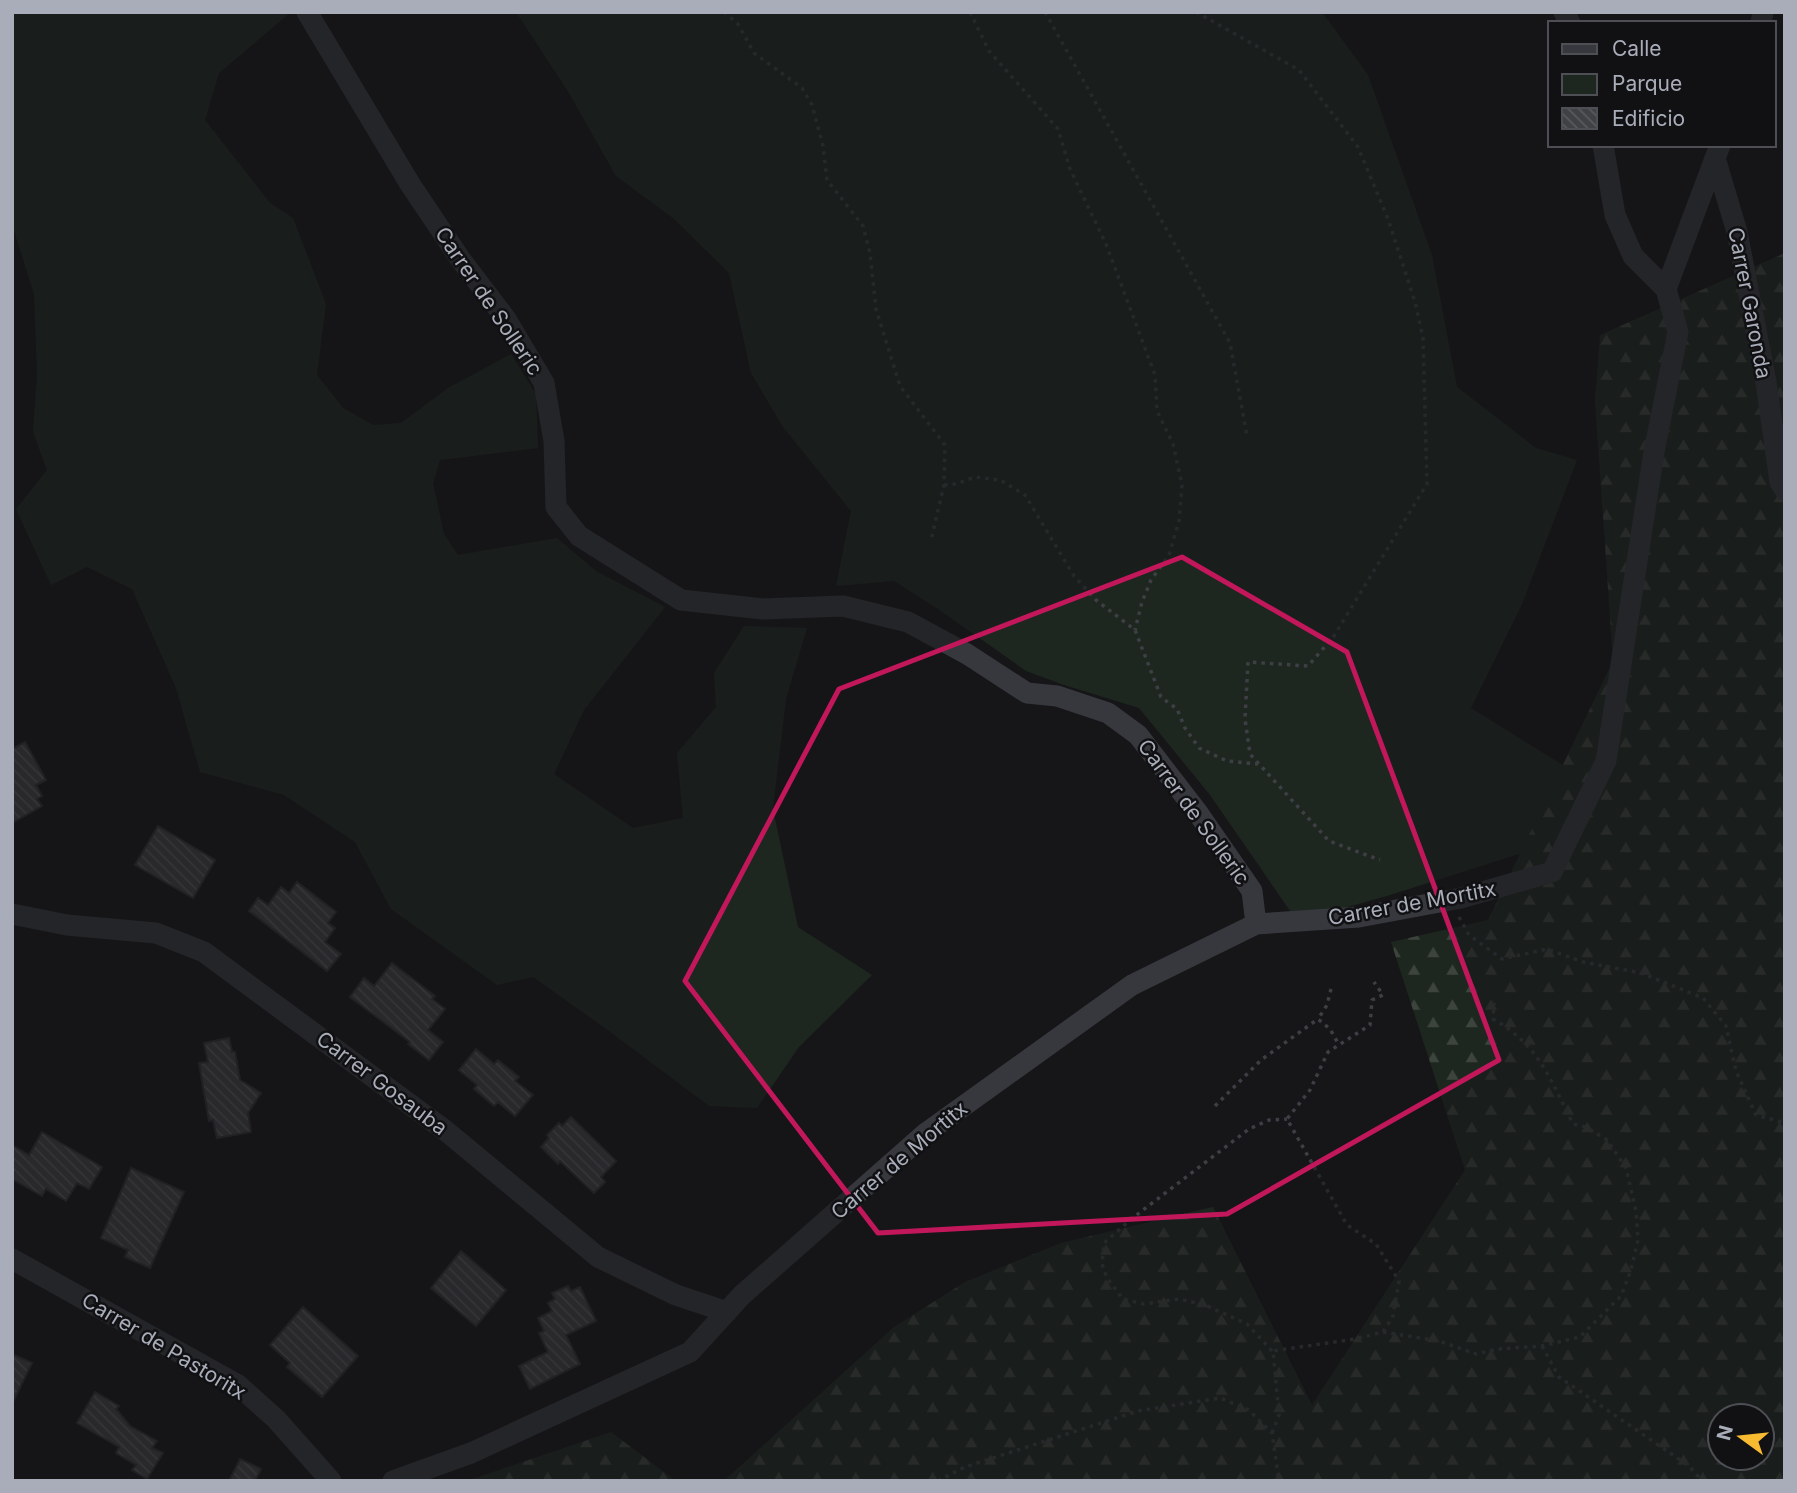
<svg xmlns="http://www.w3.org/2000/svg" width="1797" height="1493" font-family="Inter,sans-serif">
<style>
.green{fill:#1e271f}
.forest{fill:url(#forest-firs);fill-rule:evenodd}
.building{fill:url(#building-back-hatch);stroke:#303034;stroke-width:2}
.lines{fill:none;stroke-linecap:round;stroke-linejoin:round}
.path{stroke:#3d3f45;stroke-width:3.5;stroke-dasharray:3.5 5;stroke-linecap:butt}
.street{stroke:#37383e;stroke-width:21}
.marked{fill:none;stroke:#c2185b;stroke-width:5;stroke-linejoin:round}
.labels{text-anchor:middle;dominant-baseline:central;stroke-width:5;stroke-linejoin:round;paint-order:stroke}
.street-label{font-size:21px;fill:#a8adb9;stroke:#111113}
</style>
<defs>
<pattern id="forest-firs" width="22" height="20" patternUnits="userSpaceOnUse" patternTransform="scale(1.75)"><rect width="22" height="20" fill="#1e271f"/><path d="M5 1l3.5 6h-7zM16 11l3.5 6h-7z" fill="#3c443d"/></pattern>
<pattern id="building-back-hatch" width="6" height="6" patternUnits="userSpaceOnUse" patternTransform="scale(1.75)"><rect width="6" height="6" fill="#404145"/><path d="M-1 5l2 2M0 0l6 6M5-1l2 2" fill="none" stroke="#595a5e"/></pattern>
</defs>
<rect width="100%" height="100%" fill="#161618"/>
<path class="green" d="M12,12H291L219,73L205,120L270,203L293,218L326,304L317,375L343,408L373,425L401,423L448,388L511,354L536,394L538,448L440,460L433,483L444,534L458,555L557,538L596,571L665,607L584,710L554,774L633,828L683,818L677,753L716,707L714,673L744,626L807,628L786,699L773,809L798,927L872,975L799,1047L757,1108L709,1106L605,1028L533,977L497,985L391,909L355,842L284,795L200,772L176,688L132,589L87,567L51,585L16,509L47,470L33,432L37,374L34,294L12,224Z
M516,12H1322L1368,75L1432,255L1457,387L1536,448L1577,460L1522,604L1471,708L1577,774L1538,848L1387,896L1297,921L1210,795L1139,708L1064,685L1026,671L938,609L894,581L836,586L851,511L783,427L751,373L729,273L673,218L616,176L569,93Z"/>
<path class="forest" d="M1785,253V1481H724L894,1327L965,1282L1061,1243L1213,1207L1312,1405L1465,1170L1391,942L1488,920L1613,661L1595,401L1600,335ZM1720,1416H1762V1458H1720Z
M611,1432L676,1481H467Z"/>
<path class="building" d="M25,742L46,780L36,785L42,796L37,799L42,806L12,823V749Z
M158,826L215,860L193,898L135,865Z
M297,882L336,912L328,923L335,928L325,942L341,954L327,971L249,911L258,898L268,905L281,887L289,893Z
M392,963L435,996L432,999L445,1009L428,1030L443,1042L429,1060L408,1044L410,1042L350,997L364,978L374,986Z
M229,1038L232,1052H235L240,1080L261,1093L248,1113L251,1132L217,1138L213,1120L209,1121L199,1063L208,1062L204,1043Z
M476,1049L494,1064L498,1060L519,1077L515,1081L533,1095L515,1116L498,1102L494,1106L474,1089L477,1085L459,1070Z
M571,1117L616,1161L601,1177L605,1182L594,1193L560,1161L558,1164L541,1147L549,1138L547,1135L559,1123L562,1126Z
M42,1132L102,1167L89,1189L77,1183L66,1201L46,1189L42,1196L12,1179V1145L29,1155Z
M131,1168L184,1192L150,1268L125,1257L128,1250L101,1238Z
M461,1251L506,1290L476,1326L431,1288Z
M568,1286L571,1291L580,1287L596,1321L566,1335L580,1364L530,1389L519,1366L548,1352L539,1333L544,1331L538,1318L552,1311L548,1303L555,1299L552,1293Z
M303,1307L358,1356L322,1397L287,1367L290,1363L270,1345Z
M12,1354L32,1363L12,1404Z
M95,1392L119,1406L116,1409L130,1426L157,1441L152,1448L163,1453L147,1479L132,1470L136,1465L116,1453L119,1447L77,1423Z
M240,1459L261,1469L255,1481H229Z"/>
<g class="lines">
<path class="path" d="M724,12L738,24L754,53L802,88L812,105L823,146L827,180L863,226L870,253L876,309L900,386L945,445L944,485L931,540
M970,12L989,51L1058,129L1070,169L1106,244L1155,375L1157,411L1173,444L1182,485L1179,521L1169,555L1151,580L1142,602L1135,630
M1045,12L1230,343L1247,436
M1196,12L1299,70L1358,147L1388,219L1415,302L1423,338L1427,484L1334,636L1308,666L1248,662L1245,719L1250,754L1329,841L1380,860
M944,485L956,484L975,477L1000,480L1025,495L1074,576L1096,600L1135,630L1161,697L1177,709L1185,728L1199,748L1227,761L1258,764
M1459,917L1469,935L1502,959L1547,949L1583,962L1641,973L1703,998L1726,1026L1736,1071L1756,1115L1785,1123
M1331,989L1327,1005L1318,1019L1330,1029L1339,1045
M1215,1106L1261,1060L1318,1019
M1383,1332L1439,1341L1476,1354L1498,1349L1542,1346L1580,1337L1621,1296L1631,1270L1638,1240L1636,1211L1626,1168L1607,1140L1586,1127L1573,1124C1550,1079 1539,1045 1493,1019L1494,1003
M1542,1346L1559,1377L1689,1466L1702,1481
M1272,1351L1247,1324L1205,1305L1179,1299L1144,1304L1123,1299L1107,1278L1102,1264L1104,1243L1130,1220L1249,1129L1269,1120L1287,1119
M1272,1433L1279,1415L1273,1351L1355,1339L1383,1332L1393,1316L1399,1281L1376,1244L1347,1225L1287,1119L1310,1090L1328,1052L1370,1025L1372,1000L1383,995L1374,982
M938,1481L965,1467L1138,1411L1220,1398L1249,1410L1272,1433L1279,1481"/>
<path class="street" d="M307,12L410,184L461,260L506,319L544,383L554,441L556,507L579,536L681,600L763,609L843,606L908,622L967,654L1027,693L1057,696L1108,713L1138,735L1198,813L1252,891L1256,924
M1564,12L1570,23
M1761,23L1763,12
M1603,145L1615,215L1633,256L1666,289
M1715,158L1737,232L1766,382L1780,482L1785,490
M12,914L67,925L156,933L204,952L446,1131L598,1257L676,1295L727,1312
M12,1259L238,1385L276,1419L331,1481
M393,1481L471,1453L690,1352L742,1295L926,1133L1132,985L1256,924L1359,917L1461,898L1552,872L1606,761L1654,452L1678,332L1666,289L1720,145"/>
</g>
<path d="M0 0H1797V1493H0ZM1182,557L1347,652L1499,1060L1227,1214L878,1233L685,981L839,689Z" fill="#161618" fill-opacity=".55" fill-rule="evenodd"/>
<path class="marked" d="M1182,557L1347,652L1499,1060L1227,1214L878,1233L685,981L839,689Z"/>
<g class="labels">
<g class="street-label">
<text transform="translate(489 301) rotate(56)">Carrer de Solleric</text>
<text transform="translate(1750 303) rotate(79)">Carrer Garonda</text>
<text transform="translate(1194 812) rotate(54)">Carrer de Solleric</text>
<text transform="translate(1412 903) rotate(-10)">Carrer de Mortitx</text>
<text transform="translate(382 1083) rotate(37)">Carrer Gosauba</text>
<text transform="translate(899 1160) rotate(-40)">Carrer de Mortitx</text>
<text transform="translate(164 1346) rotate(31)">Carrer de Pastoritx</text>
</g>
</g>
<rect width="1797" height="1493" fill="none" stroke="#a8adb9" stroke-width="28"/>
<rect x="1548" y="21" width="228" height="126" fill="#111113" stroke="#4d4f55" stroke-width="2"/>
<rect x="1562" y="44" width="35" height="10" fill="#37383e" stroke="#4d4f55" stroke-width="2"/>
<text x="1612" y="56" font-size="21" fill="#a8adb9">Calle</text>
<rect x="1562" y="74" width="35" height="21" fill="#1e271f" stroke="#4d4f55" stroke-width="2"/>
<text x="1612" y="91" font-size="21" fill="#a8adb9">Parque</text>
<rect x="1562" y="108" width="35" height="21" fill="url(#building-back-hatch)" stroke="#4d4f55" stroke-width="2"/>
<text x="1612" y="126" font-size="21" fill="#a8adb9">Edificio</text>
<g transform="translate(1741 1437) rotate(285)"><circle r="33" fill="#111113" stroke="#4d4f55" stroke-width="2"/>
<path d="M0-5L12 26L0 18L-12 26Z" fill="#f7ba30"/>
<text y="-10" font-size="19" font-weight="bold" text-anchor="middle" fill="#a8adb9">N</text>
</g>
</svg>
